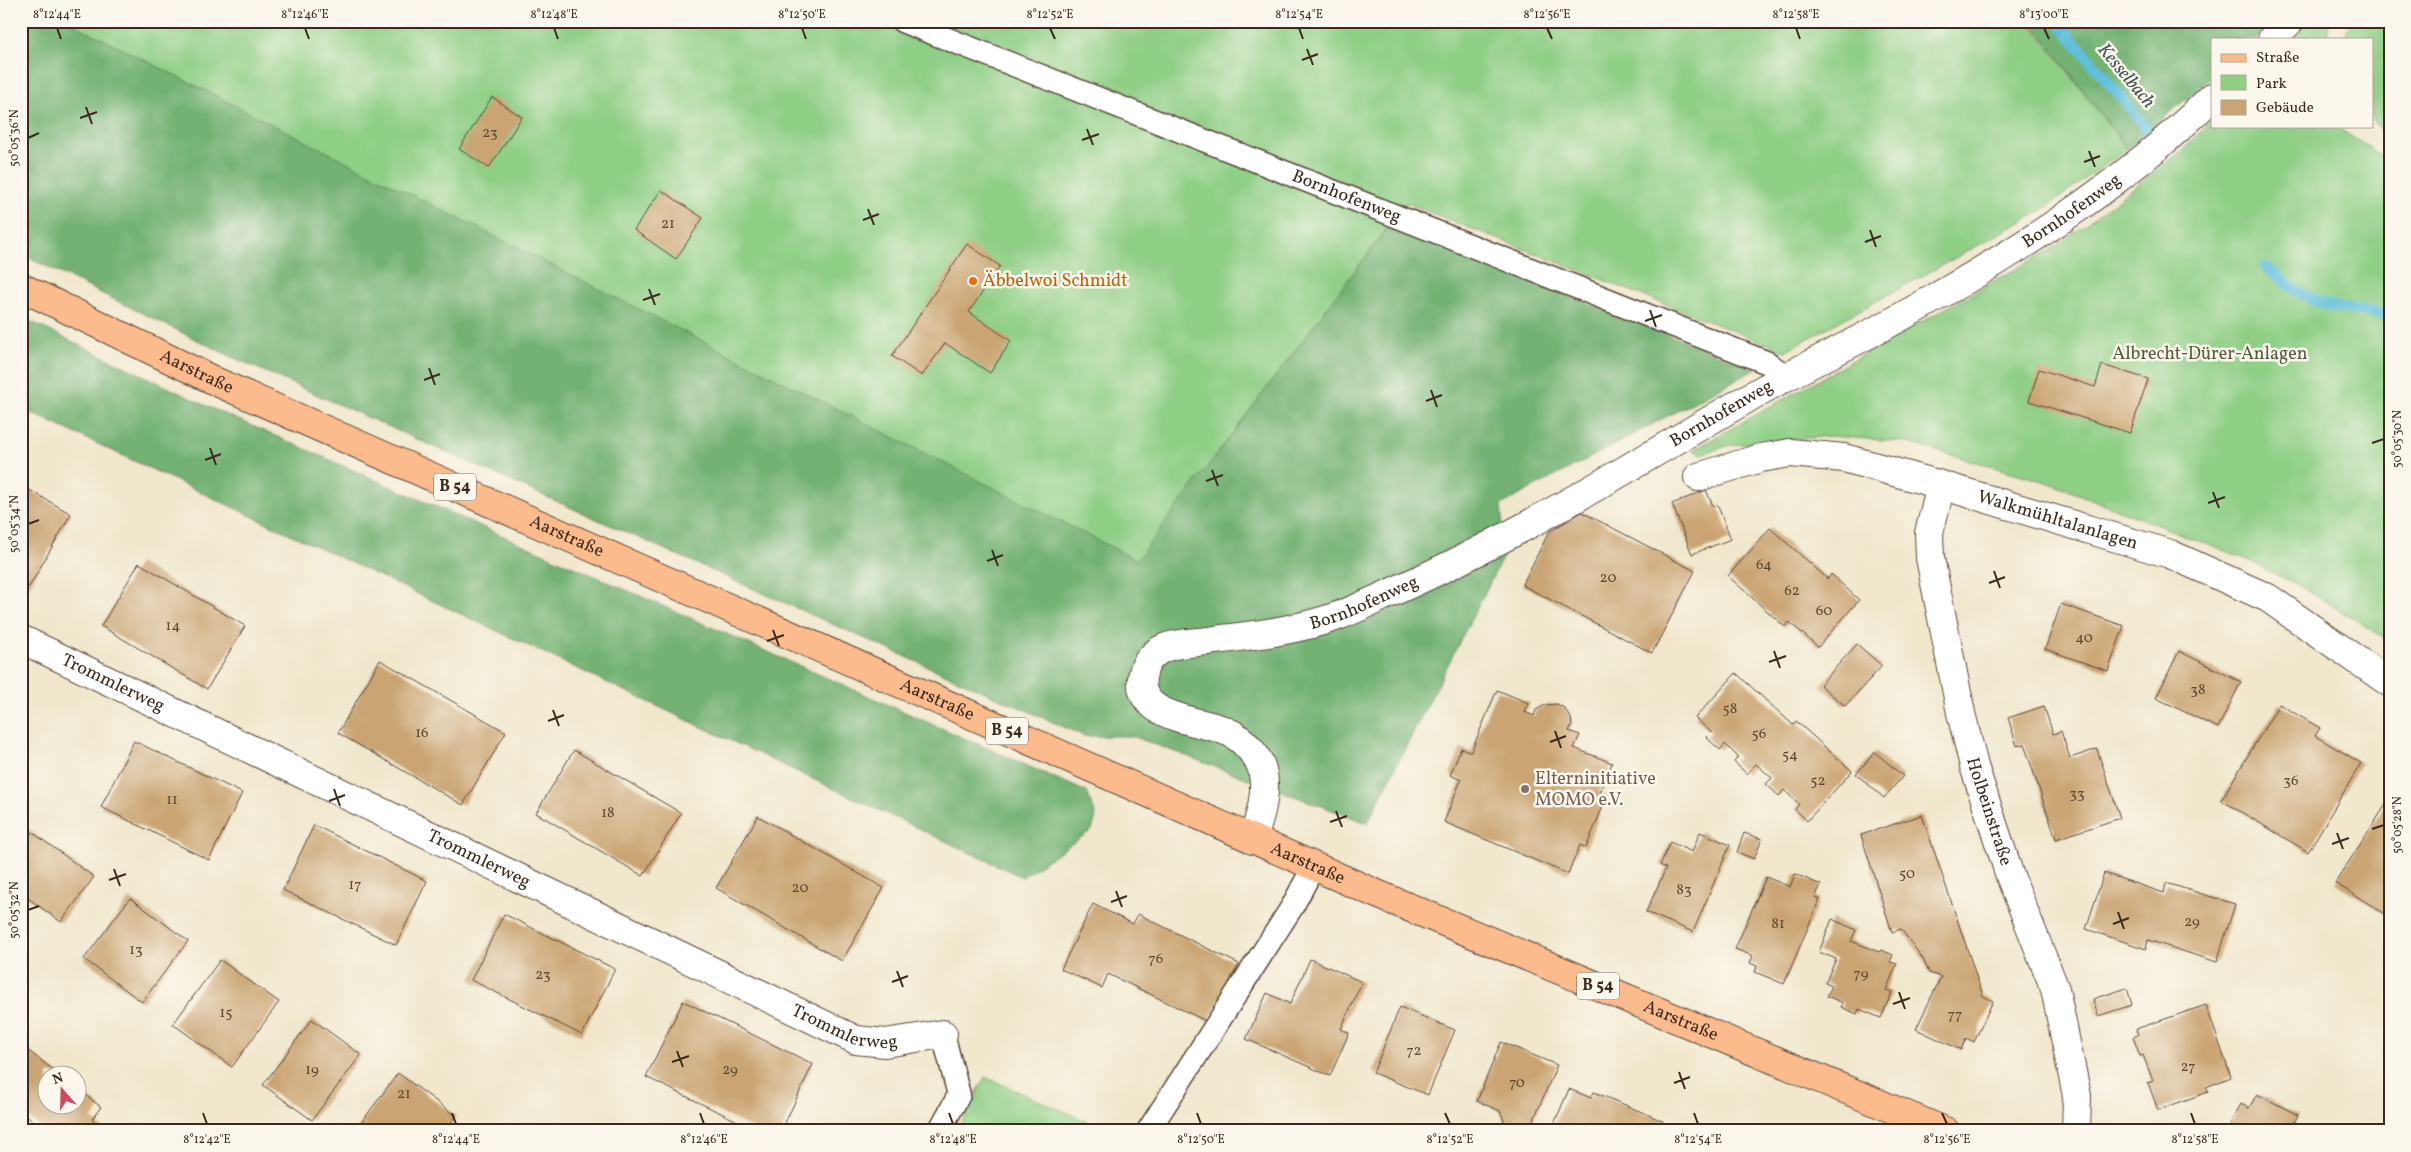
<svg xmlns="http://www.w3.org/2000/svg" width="2411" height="1152" font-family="Vollkorn,serif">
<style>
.green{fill:#8fcf86;stroke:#657c52}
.forest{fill:#73b273;stroke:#576e48}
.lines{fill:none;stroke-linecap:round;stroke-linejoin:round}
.stream{stroke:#60c0de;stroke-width:11}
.building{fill:#caa573}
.service-casing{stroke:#564638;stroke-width:25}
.minor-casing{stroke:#564638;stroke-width:30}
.primary-casing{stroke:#564638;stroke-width:30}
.service{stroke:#fff;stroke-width:22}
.minor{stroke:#fff;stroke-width:28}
.primary{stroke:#fbbb8d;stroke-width:28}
.ticks{fill:none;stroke:#3b2a1e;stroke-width:2}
.food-dot{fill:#e8710a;stroke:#fbf7ec;stroke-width:2}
.education-dot{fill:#8d6e63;stroke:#fbf7ec;stroke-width:2}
.labels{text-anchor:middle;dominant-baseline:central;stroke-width:5;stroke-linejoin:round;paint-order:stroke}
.number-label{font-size:15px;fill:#5f4933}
.shield{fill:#fbf7ec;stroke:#75685c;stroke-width:1}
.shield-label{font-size:16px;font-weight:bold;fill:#3b2a1e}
.street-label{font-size:18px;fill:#3b2a1e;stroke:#fbf7ec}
.food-label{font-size:18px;fill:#c56008;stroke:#fbf7ec;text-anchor:start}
.park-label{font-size:18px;fill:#545c3d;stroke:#fbf7ec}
.education-label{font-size:18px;fill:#785e54;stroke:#fbf7ec;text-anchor:start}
.water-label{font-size:19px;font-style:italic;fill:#465758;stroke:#fbf7ec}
.neatline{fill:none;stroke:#3b2a1e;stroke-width:2}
.ticks-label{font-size:12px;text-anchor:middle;fill:#3b2a1e}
</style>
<rect width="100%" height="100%" fill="#fbf7ec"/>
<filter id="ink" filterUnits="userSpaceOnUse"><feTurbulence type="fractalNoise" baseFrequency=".02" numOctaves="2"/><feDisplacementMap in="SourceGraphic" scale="10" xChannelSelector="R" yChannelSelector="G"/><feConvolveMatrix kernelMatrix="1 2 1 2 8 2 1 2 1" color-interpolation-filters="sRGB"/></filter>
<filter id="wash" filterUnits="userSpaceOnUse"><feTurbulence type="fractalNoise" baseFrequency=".0096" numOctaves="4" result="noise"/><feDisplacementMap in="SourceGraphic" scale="20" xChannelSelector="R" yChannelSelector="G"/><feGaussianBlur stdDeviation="1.12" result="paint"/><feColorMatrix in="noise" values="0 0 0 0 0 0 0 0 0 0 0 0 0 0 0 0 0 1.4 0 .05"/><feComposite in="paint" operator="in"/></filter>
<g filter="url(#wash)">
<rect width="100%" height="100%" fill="#f0e7cc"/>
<path class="green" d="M67,21H2029L2127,149L2041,211L1785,351L1406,203L1137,561Z
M2310,21H2330L2326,39H2292Z
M2351,21H2390V138L2372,121V39H2343Z
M2212,120V126H2335L2390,161V641L2305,589L2248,560L2047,482L1905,442L1830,436L1730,445L1701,454L1693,450L2055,247L2181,152Z
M985,1077L1109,1131H957Z"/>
<path class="forest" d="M21,21H67L1137,560L1389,226L1756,369L1501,505L1505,553L1367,823L1132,736H1084L232,357L21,254Z
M2031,21H2277L2257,39H2212V77L2127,149Z
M21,317L209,407L1087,792L1096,816L1092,830L1022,877L21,408Z"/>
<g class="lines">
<path class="stream" d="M2057,21L2149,131
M2266,267C2288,286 2311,303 2340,308C2357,311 2373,311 2390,317"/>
</g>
<g id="blocks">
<path class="building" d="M492,97L522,117L489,168L459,149Z
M661,190L703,218L676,259L634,230Z
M967,244L1000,266L969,312L1011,341L990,373L945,343L922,376L892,356Z
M2102,365L2148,379L2130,433L2029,401L2039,369L2095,387Z
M21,485L71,514L29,587L21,582Z
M1706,490L1713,506L1717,504L1731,539L1692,554L1672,504Z
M1582,512L1695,571L1652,653L1522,585L1549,532Z
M1770,528L1828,579L1831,574L1859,600L1818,647L1789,622L1785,627L1728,576Z
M139,563L245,626L207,689L101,626Z
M2061,604L2124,626L2108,671L2045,649Z
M1857,644L1882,666L1845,706L1820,685Z
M2179,651L2241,682L2218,728L2156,698Z
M380,660L506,732L463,805L338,733Z
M1736,673L1793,725L1796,721L1852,771L1807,821L1795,809L1799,804L1784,790L1779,796L1766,784L1772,778L1756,764L1747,774L1734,762L1738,757L1725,744L1720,750L1706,737L1711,732L1695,718Z
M1497,690L1529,703L1525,712L1534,716L1536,710L1545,705L1557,704L1564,708L1571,718L1572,725L1569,731L1580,735L1574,748L1612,763L1599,793L1607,796L1586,848L1580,845L1568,874L1444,822L1461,780L1450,775L1461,748L1471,752Z
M2279,704L2320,728L2315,736L2361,763L2308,852L2221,800Z
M2044,706L2053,734L2061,731L2070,758L2097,749L2120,818L2056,839L2024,744L2017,746L2008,718Z
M134,741L242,793L209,860L101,807Z
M574,750L681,813L643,876L536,813Z
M1875,752L1903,776L1884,798L1856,774Z
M2387,803L2390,805V917L2335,883Z
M1922,815L1983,996L1993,1001L1974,1042L1966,1038L1961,1050L1916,1029L1941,977L1929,973L1923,959L1901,929L1892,932L1861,835Z
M758,816L884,888L842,961L716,888Z
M21,824L94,877L61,922L21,893Z
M314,825L427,881L396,945L283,890Z
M1700,832L1730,845L1693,932L1646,912L1666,868L1660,865L1670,842L1692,852Z
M1744,833L1762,839L1754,859L1737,852Z
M2104,873L2164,893L2166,883L2235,904L2217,962L2148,940L2146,949L2086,929Z
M1795,874L1821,885L1815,897L1820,899L1784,984L1755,972L1757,966L1750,963L1753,956L1735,949L1766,877L1790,887Z
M130,898L188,941L142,1002L84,959Z
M1093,904L1133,924L1138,914L1239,964L1208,1022L1108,974L1102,988L1061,969Z
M504,914L615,969L582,1035L471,980Z
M1832,919L1856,930L1851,941L1879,952L1881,950L1893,955L1890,962L1897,964L1886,990L1892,992L1881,1018L1859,1009L1857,1014L1841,1007L1843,1003L1827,996L1832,986L1825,983L1836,959L1819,952Z
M1310,959L1362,982L1341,1029L1349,1033L1330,1076L1246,1039L1267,993L1290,1004Z
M220,960L279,1002L232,1067L173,1024Z
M2127,988L2132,1005L2098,1016L2093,999Z
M683,1001L813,1064L781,1131H758L646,1077Z
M2206,1005L2231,1077L2206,1087L2208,1092L2158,1110L2148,1083L2153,1081L2143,1055L2140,1056L2133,1037L2138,1035L2136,1029Z
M1400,1007L1455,1030L1428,1095L1373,1073Z
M312,1019L361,1055L312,1120L263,1085Z
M1501,1042L1557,1065L1529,1131H1514L1507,1128L1500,1111L1477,1101Z
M22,1046L59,1074H48V1104H78V1089L101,1107L92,1119L107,1131H46L21,1112Z
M398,1073L456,1116L445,1131H355Z
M1569,1089L1591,1098L1594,1092L1663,1121L1658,1131H1551Z
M2257,1094L2298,1115L2290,1131H2234L2236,1127L2230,1124L2241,1104L2249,1108Z
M2352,1125L2364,1131H2349Z"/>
</g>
</g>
<g filter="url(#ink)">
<use href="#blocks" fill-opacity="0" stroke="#564638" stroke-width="1"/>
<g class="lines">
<g class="service-casing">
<g id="service">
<path id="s1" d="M902,21L1768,363L1786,377"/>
<path d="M939,1131L959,1095L943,1034"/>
<path d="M1148,1131L1292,907L1314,866"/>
</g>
</g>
<g class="minor-casing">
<g id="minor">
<path d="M2272,39L2290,21"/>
<path id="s2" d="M1698,477L1761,458L1790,453L1844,458L1941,485L2170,554L2268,598L2390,683"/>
<path id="s3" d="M1941,485L1929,533L1930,558L1961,713L1974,766L2010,876L2055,989L2077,1096L2076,1131"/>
<path id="s4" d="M21,639L856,1040L885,1043L943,1034"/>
<path id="s5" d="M1253,840C1259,818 1267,797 1263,774C1261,758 1242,737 1226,731C1197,719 1128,718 1144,669C1147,660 1155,652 1164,648C1179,642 1199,643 1215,640C1257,635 1298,630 1338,616C1359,608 1379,598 1399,589C1525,533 1642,459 1762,390C1807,365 1854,343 1899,318C2011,256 2121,187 2212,97"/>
</g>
</g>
<g class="primary-casing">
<g id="primary">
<path id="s6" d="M21,287L219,383L1377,894L1945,1131"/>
</g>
</g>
<use href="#service" class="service"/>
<use href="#minor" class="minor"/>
<use href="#primary" class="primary"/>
</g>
</g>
<path class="ticks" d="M57,28L61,39M305,28L309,39M554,28L558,39M802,28L806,39M1050,28L1055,39M1299,28L1303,39M1547,28L1552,39M1796,28L1800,39M2044,28L2049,39M1307,49L1313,65M1302,60L1318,54M86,107L92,124M80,118L97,112M1087,129L1093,145M28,138L39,133M1082,140L1099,134M2089,151L2095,167M2084,162L2100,156M868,209L874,225M863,220L879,214M1870,230L1876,247M1865,242L1881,236M649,289L655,305M643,300L660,294M1650,310L1656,327M1645,321L1662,315M429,368L435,385M424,380L440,374M1431,390L1437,407M1426,401L1442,395M2372,443L2384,439M210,448L216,465M205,460L221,454M1212,470L1218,486M1206,481L1223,475M2213,492L2219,508M2208,503L2225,497M28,524L39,520M992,550L998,566M987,561L1003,555M1994,571L2000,588M1989,583L2005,577M773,630L779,646M767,641L784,635M1774,651L1780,668M1769,662L1786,656M553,710L559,726M548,721L564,715M1555,731L1561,748M1550,742L1566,736M334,789L340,806M329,801L345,795M1336,811L1342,827M1330,822L1347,816M2372,829L2384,825M2337,833L2343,849M2332,844L2349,838M114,869L120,886M109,880L126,874M1116,891L1122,907M1111,902L1127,896M28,910L39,906M2118,912L2124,929M2113,924L2129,918M897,971L903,987M892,982L908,976M1899,992L1905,1009M1893,1004L1910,998M677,1051L683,1067M672,1062L689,1056M1679,1072L1685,1089M1674,1083L1690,1077M203,1113L207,1124M452,1113L456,1124M700,1113L704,1124M949,1113L953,1124M1197,1113L1201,1124M1445,1113L1450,1124M1694,1113L1698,1124M1942,1113L1947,1124M2191,1113L2195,1124"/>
<circle class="food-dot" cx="973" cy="281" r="5"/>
<circle class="education-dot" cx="1525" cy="789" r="5"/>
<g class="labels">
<g class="number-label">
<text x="490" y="133">23</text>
<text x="668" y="224">21</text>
<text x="1764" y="565">64</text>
<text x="1608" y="578">20</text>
<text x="1792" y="591">62</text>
<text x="1824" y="611">60</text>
<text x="173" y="626">14</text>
<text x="2084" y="638">40</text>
<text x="2198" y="690">38</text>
<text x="1730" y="709">58</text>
<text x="422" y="733">16</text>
<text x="1759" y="734">56</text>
<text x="1790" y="755">54</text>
<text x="1818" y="781">52</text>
<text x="2291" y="781">36</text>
<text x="2077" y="794">33</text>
<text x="172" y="800">11</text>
<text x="608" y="813">18</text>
<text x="1907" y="874">50</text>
<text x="355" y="885">17</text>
<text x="800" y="888">20</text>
<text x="1684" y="890">83</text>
<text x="2192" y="922">29</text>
<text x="1778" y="924">81</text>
<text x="136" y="950">13</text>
<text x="1156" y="959">76</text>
<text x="1861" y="974">79</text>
<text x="543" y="975">23</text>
<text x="226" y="1013">15</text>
<text x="1955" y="1015">77</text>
<text x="1414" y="1051">72</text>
<text x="2188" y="1067">27</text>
<text x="312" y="1070">19</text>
<text x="730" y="1070">29</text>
<text x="1517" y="1083">70</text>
<text x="404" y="1094">21</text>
</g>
<g class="shield">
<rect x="434" y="473.5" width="42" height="27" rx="4"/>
<rect x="986" y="717.5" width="42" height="27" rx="4"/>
<rect x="1577" y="972.5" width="42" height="27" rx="4"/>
</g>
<g class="shield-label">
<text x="455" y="487">B 54</text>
<text x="1007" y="731">B 54</text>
<text x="1598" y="986">B 54</text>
</g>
<g class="street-label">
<text stroke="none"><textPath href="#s1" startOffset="478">Bornhofenweg</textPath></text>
<text stroke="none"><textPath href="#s5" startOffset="1290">Bornhofenweg</textPath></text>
<text stroke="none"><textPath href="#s6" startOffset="195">Aarstraße</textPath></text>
<text stroke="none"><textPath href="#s5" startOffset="885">Bornhofenweg</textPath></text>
<text stroke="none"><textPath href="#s2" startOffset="372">Walkmühltalanlagen</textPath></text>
<text stroke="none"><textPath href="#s6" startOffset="600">Aarstraße</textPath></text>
<text stroke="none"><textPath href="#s5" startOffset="480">Bornhofenweg</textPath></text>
<text stroke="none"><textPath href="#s4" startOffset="102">Trommlerweg</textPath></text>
<text stroke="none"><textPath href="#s6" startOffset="1005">Aarstraße</textPath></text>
<text stroke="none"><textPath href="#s3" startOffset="335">Holbeinstraße</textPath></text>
<text stroke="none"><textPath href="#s4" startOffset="508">Trommlerweg</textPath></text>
<text stroke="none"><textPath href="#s6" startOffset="1410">Aarstraße</textPath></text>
<text stroke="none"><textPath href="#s6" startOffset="1815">Aarstraße</textPath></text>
<text stroke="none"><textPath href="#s4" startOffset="912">Trommlerweg</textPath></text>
</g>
<g class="food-label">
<text x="983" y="281">Äbbelwoi Schmidt</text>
</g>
<g class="park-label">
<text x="2210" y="354">Albrecht-Dürer-Anlagen</text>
</g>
<g class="education-label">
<text x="1535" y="779">Elterninitiative<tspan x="1535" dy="21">MOMO e.V.</tspan></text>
</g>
<g class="water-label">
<text transform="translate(2126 76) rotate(50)">Kesselbach</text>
</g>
</g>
<rect width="2411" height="1152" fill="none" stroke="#fbf7ec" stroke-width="55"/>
<rect x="2211" y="38" width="162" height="90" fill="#fbf7ec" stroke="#aea59a"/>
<rect x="2221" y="54" width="25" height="8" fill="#fbbb8d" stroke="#aea59a"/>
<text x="2256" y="62" font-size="15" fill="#3b2a1e">Straße</text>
<rect x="2221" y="75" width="25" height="15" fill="#8fcf86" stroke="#aea59a"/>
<text x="2256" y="88" font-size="15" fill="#3b2a1e">Park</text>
<rect x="2221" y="100" width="25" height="15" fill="#caa573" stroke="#aea59a"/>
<text x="2256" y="112" font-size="15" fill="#3b2a1e">Gebäude</text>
<g transform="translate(62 1090) rotate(340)"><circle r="24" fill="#fbf7ec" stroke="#aea59a"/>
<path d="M0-4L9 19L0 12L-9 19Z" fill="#d1495b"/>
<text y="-8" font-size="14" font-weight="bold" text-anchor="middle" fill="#3b2a1e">N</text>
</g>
<rect x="28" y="28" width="2356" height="1096" class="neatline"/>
<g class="ticks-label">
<text x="57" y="18">8°12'44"E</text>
<text x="305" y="18">8°12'46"E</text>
<text x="554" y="18">8°12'48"E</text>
<text x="802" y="18">8°12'50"E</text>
<text x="1050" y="18">8°12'52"E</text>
<text x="1299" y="18">8°12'54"E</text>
<text x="1547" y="18">8°12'56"E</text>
<text x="1796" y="18">8°12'58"E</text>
<text x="2044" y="18">8°13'00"E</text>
<text transform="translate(14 138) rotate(-90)" y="4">50°05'36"N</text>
<text transform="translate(2397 439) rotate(-90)" y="4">50°05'30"N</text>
<text transform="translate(14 524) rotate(-90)" y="4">50°05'34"N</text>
<text transform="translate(2397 825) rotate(-90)" y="4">50°05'28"N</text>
<text transform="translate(14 910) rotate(-90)" y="4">50°05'32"N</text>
<text x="207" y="1143">8°12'42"E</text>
<text x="456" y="1143">8°12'44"E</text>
<text x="704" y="1143">8°12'46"E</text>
<text x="953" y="1143">8°12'48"E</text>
<text x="1201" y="1143">8°12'50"E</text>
<text x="1450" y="1143">8°12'52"E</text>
<text x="1698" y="1143">8°12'54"E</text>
<text x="1947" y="1143">8°12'56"E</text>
<text x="2195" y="1143">8°12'58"E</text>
</g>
</svg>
